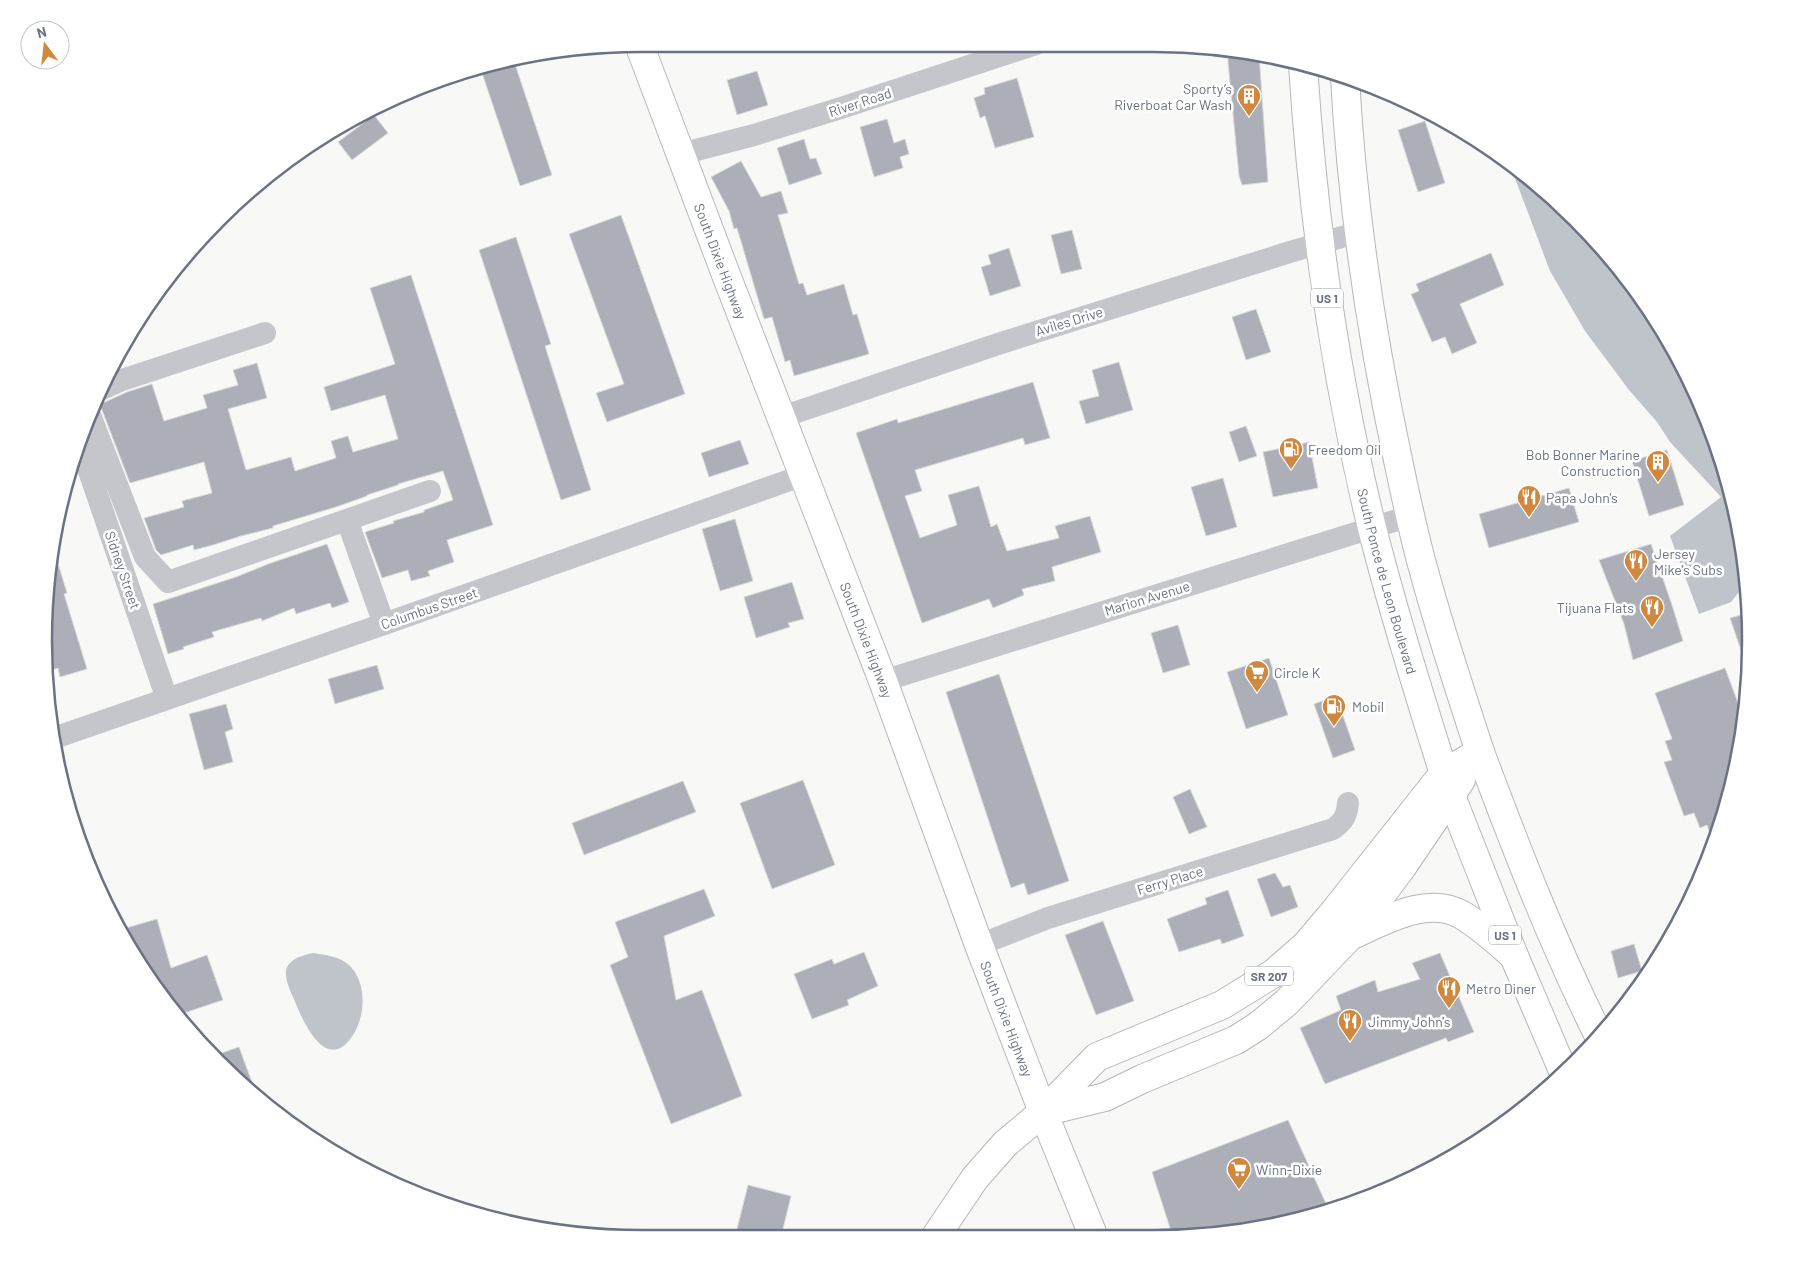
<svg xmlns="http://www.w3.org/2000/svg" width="1795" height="1283" font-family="Barlow,sans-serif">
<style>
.water{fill:#bfc4cb}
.building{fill:#adafb8;stroke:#dadad8}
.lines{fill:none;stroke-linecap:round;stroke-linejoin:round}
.major-casing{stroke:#b6b8bd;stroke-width:30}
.highway-casing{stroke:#b5b7bb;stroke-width:30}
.minor{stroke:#c5c6cb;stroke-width:22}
.major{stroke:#fff;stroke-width:28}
.highway{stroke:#fff;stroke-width:28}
.labels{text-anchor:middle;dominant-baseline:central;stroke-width:5;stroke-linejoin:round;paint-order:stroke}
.shield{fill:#fff;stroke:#979ca9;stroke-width:1}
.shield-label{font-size:12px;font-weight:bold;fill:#6b7284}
.poi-label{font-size:14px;fill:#6b7284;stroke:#fff;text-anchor:start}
.street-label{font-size:14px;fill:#6b7284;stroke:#fff}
.rim{fill:none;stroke:#6b7284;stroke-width:2.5}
</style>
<rect width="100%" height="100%" fill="#f8f8f6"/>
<path class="water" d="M1510,165L1547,192L1603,248L1671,343L1720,450L1746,564L1747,582L1731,602L1699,614L1670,536L1721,497L1670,442L1657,422L1629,390L1585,331L1550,271Z
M313,953C325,955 339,956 349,965C367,982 366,1015 353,1035C328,1074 305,1026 296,1004C292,994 285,982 286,971C288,959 303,955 313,953Z"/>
<path class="building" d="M1228,51L1259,54L1268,182L1242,185L1239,176L1228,62Z
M514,61L552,175L520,186L480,67Z
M757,71L768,105L737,115L727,80Z
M1017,78L1034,137L995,148L985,116L980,118L974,98L985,94L984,88Z
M374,115L388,133L352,160L338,142Z
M887,119L894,143L905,139L909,154L900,157L903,168L874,177L860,127Z
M1425,121L1445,183L1418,192L1398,130Z
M804,139L810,159L816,158L822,174L789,185L777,148Z
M741,161L761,197L781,191L788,213L778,215L799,284L803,283L807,295L844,284L853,315L857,314L869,354L794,376L790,360L785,362L772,317L764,319L737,228L734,229L729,211L711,177Z
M621,215L685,394L607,422L596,393L624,384L569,234Z
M1072,230L1082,269L1061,274L1051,235Z
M516,237L551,344L545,346L591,490L561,500L479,250Z
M1009,248L1021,286L990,296L981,267L991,264L988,255Z
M1491,253L1504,285L1460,304L1477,343L1452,354L1445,337L1432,342L1411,294L1419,291L1416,284Z
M411,275L493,525L447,540L454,562L428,571L430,576L411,581L408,570L382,578L365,532L394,523L393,521L424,512V510L453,500L443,471L398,484V485L367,495V496L336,507L273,526V528L241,536L213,545L194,550L193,545L161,555L156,550L144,518L184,507L182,501L212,493L204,462L130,483L102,410L95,402H105L127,392L152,384L164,421L207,408L203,395L238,385L233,370L257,363L267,398L228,409L246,470L291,457L295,471L336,458L331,441L348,436L353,452L398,439L385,395L331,411L324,387L395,364L370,288Z
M1256,309L1271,352L1246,360L1232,317Z
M1119,362L1133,410L1086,424L1079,401L1099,396L1092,370Z
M1033,382L1050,438L1025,445L1023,438L915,470L922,491L905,496L920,538L957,525L948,495L979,486L991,527L997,524L1007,551L1059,538L1055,526L1090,516L1101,552L1052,567L1055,581L1022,589L1024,595L993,608L989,599L922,623L856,433L897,419L898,423Z
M1246,426L1257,456L1239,462L1229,432Z
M740,440L749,464L709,477L701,453Z
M1309,442L1318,488L1273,497L1263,452Z
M1667,450L1684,505L1649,516L1632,461Z
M1223,478L1237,527L1206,536L1191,487Z
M1569,488L1579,522L1489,548L1479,514Z
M735,519L753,581L720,591L702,529Z
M327,544L349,602L332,608L330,603L296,614L294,608L262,621L261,618L212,632L214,637L183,647L184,649L168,654L153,604L236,577L268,564Z
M1651,544L1673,608L1683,641L1633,660L1624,624L1599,560Z
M53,547L67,593L64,594L87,669L60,677L58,668L49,671V563Z
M792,582L804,619L788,623L790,627L756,638L744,597Z
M1748,613L1749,662H1745L1730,618Z
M1178,625L1190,665L1163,673L1151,633Z
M1269,658L1288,715L1246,729L1227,672Z
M377,665L384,689L335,704L328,679Z
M1725,668L1744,719L1731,796L1713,843L1707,825L1700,828L1694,813L1684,816L1664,762L1672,760L1665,741L1672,739L1655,693Z
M999,674L1069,881L1028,895L1024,883L1011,888L946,692Z
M1336,696L1355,750L1333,758L1314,704Z
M226,704L233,729L225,732L233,762L204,770L189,714Z
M803,780L835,865L772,889L740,803Z
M683,781L696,812L584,855L572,823Z
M1190,789L1207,827L1189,834L1173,797Z
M1275,873L1283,887L1290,885L1298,907L1271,917L1257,879Z
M704,889L715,916L664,936L676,1000L702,990L742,1096L671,1124L610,965L628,957L615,922Z
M1228,890L1244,936L1222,944L1220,939L1179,952L1167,919L1207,904L1205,898Z
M157,919L171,968L207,955L223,1000L178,1015L124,941L119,930Z
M1103,921L1134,1001L1096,1015L1065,935Z
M1634,944L1642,971L1618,978L1611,951Z
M864,952L878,986L847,1000L849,1005L812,1019L794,974L832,959L834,964Z
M1440,953L1474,1032L1448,1042L1446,1038L1325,1084L1300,1028L1341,1010L1336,996L1375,980L1378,992L1420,979L1412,963Z
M239,1047L257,1096L213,1056Z
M1288,1120L1328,1208L1232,1234H1172L1152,1172Z
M748,1185L791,1196L781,1237H735Z"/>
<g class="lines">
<g class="major-casing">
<g id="major">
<path id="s1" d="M639,44L725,272L883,681L979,945L1043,1112L1093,1235"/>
<path d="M1480,752C1516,848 1553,944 1599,1036"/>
<path d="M1451,796L1514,956L1564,1073"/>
</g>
</g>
<g class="highway-casing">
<g id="highway">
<path id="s2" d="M1303,65C1313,221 1335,376 1372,528C1395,618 1423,707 1451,796"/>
<path d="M1345,78C1352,206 1371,334 1398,460C1406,498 1414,537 1425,575C1441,634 1461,693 1480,752"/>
<path d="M1352,935C1384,921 1427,895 1462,915C1481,926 1498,942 1514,956"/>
<path d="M1043,1112L1105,1097L1142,1079L1236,1040L1258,1026L1287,1002L1350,936L1400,870L1461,780"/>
<path d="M936,1236L975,1178L1005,1144L1043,1112L1097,1057L1222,1005L1274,973L1306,945L1334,912L1444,773L1480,752"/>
</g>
</g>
<path class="minor" d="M681,154L754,135L841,108L1036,44
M100,390L122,380L265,333
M90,415L145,557L168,582L430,491
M782,417L998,344L1290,252L1359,232
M79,442L167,699
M347,520L384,624
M883,681L1410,516
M54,738L384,624L804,475
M979,945L1048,918L1333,829C1343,822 1347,816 1348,803"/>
<use href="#major" class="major"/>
<use href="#highway" class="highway"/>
</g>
<defs>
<g id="building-pin" transform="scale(1.25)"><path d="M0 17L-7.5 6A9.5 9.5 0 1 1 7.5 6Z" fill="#d0873e" stroke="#fff"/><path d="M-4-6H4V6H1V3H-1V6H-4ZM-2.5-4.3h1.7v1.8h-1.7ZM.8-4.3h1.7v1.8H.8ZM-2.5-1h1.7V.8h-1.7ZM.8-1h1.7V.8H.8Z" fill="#fff"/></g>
<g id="fuel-pin" transform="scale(1.25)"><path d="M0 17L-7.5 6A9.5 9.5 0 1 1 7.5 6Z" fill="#d0873e" stroke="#fff"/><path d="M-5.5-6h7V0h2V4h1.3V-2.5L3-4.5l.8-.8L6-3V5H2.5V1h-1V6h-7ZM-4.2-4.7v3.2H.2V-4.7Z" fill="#fff"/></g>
<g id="restaurant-pin" transform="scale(1.25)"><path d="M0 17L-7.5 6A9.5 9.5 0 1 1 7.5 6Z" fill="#d0873e" stroke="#fff"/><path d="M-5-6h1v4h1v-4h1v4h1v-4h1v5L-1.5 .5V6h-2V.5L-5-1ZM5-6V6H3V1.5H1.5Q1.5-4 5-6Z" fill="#fff"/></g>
<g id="supermarket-pin" transform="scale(1.25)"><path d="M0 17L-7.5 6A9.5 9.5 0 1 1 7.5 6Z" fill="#d0873e" stroke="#fff"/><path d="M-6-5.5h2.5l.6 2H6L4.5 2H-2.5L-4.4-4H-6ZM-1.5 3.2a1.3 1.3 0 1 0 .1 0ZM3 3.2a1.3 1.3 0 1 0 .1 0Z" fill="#fff"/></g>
</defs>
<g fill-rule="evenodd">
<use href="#building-pin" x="1249" y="96"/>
<use href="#fuel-pin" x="1291" y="449"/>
<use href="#building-pin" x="1658" y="462"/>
<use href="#restaurant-pin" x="1529" y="497"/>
<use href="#restaurant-pin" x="1636" y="561"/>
<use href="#restaurant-pin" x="1652" y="607"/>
<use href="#supermarket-pin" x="1257" y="672"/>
<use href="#fuel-pin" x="1334" y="706"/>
<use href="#restaurant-pin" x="1449" y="988"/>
<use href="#restaurant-pin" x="1350" y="1021"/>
<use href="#supermarket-pin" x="1239" y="1169"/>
</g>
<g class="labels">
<g class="shield">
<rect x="1311" y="288.5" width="32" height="19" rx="4"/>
<rect x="1489" y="925.5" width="32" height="19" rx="4"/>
<rect x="1245" y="966.5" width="48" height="19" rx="4"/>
</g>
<g class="shield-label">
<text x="1327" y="298">US 1</text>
<text x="1505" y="935">US 1</text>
<text x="1269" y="976">SR 207</text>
</g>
<g class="poi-label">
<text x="1232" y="88" text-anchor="end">Sporty’s<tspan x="1232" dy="16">Riverboat Car Wash</tspan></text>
<text x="1308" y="449">Freedom Oil</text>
<text x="1640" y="454" text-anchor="end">Bob Bonner Marine<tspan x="1640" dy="16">Construction</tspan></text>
<text x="1546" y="497">Papa John's</text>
<text x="1654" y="553">Jersey<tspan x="1654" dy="16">Mike's Subs</tspan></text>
<text x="1634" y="607" text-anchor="end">Tijuana Flats</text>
<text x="1274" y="672">Circle K</text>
<text x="1352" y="706">Mobil</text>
<text x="1466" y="988">Metro Diner</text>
<text x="1368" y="1021">Jimmy John's</text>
<text x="1256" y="1169">Winn-Dixie</text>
</g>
<g class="street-label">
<text transform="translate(860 102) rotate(-18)">River Road</text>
<text stroke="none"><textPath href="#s1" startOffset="232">South Dixie Highway</textPath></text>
<text transform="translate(1069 321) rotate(-17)">Aviles Drive</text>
<text transform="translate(123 570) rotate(71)">Sidney Street</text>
<text stroke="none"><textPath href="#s2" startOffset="524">South Ponce de Leon Boulevard</textPath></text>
<text transform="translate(1147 598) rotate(-17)">Marion Avenue</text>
<text transform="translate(429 608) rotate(-19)">Columbus Street</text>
<text stroke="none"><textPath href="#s1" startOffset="638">South Dixie Highway</textPath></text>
<text transform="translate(1170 880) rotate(-17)">Ferry Place</text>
<text stroke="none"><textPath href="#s1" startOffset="1042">South Dixie Highway</textPath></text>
</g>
</g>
<path d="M0 0H1795V1283H0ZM641 52H1153A589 589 0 0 1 1742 641V641A589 589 0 0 1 1153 1230H641A589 589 0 0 1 52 641V641A589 589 0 0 1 641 52Z" fill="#fff" fill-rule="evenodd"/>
<path class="rim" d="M641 52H1153A589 589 0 0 1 1742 641V641A589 589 0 0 1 1153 1230H641A589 589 0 0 1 52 641V641A589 589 0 0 1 641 52Z"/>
<g transform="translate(45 45) rotate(345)"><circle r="24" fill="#ffffff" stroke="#c4c7ce"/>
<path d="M0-4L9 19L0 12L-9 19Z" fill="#d0873e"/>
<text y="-8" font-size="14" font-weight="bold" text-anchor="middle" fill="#6b7284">N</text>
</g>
</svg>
